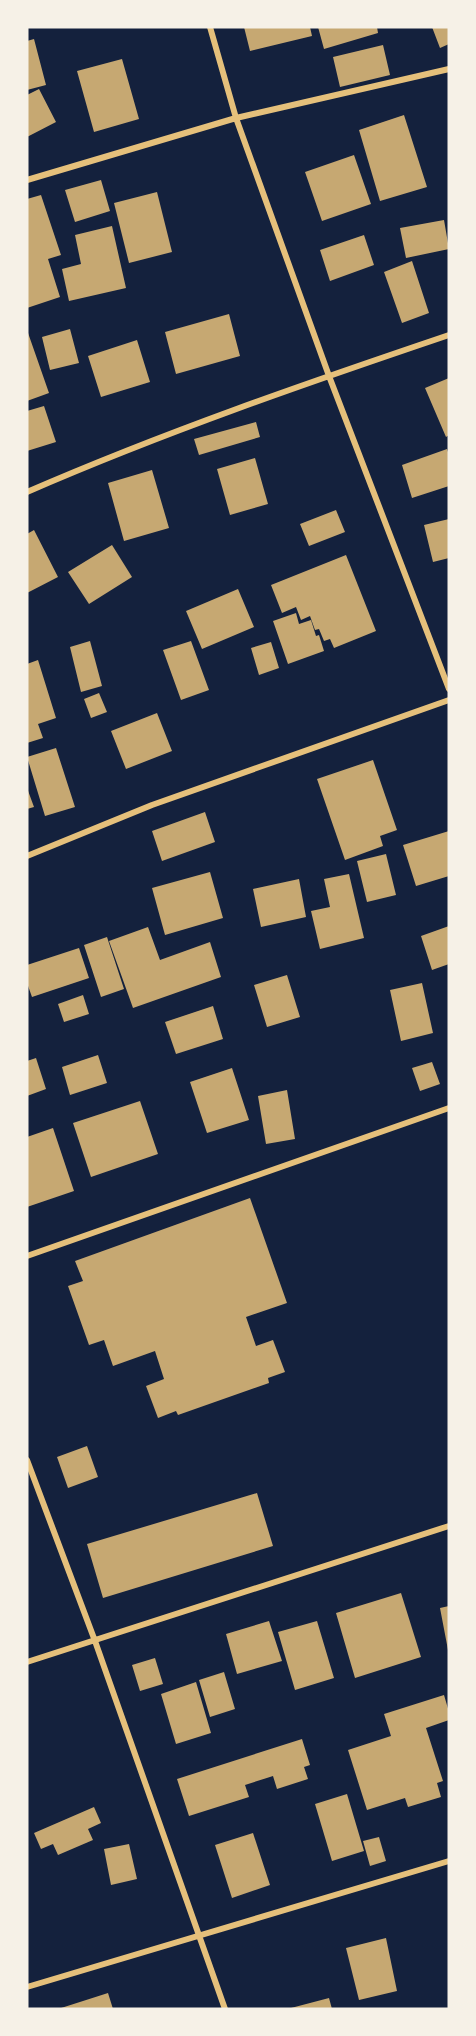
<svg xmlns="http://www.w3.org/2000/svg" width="476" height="2036" font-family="'Roboto Condensed',sans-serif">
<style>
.building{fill:#c6a872}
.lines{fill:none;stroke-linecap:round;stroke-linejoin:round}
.minor{stroke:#e5c07b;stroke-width:6}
</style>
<rect width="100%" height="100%" fill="#14213d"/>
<path class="building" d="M244,27H310L312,36L250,51Z
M318,27H377L378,33L324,49Z
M432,27H449V44L440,48Z
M34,39L46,85L27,90V41Z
M383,45L390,75L340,87L333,57Z
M122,59L139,119L94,132L77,71Z
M39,89L56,122L27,137V95Z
M404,115L427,187L380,201L359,130Z
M354,155L371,204L322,221L305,172Z
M101,180L110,211L75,222L65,190Z
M157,192L172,252L129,263L114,203Z
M41,195L61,255L48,259L60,297L27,308V199Z
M444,220L449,249L406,258L400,228Z
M112,226L126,288L69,301L62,269L81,264L75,235Z
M364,235L374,265L330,281L320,250Z
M412,261L429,313L402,323L384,272Z
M229,314L240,356L176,374L165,332Z
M70,329L79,363L50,370L42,337Z
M27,330L49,393L27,401Z
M137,340L150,382L101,397L88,356Z
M449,378V435L446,437L425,388Z
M44,406L56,442L27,451V411Z
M256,422L260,437L199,455L194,439Z
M447,449L449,455V486L412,498L402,465Z
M255,458L268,504L230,515L217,469Z
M152,470L169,528L124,541L108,483Z
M336,510L345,532L309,546L300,524Z
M449,519V558L433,562L424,525Z
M34,530L58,577L27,593V534Z
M112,545L132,577L89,604L68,572Z
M346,555L376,631L334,648L330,639L324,641L319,629L315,630L310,616L301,620L296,607L282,613L271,585Z
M238,589L254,627L202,649L186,611Z
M296,613L299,624L311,620L316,636L319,635L324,651L288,664L273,621Z
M90,641L102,686L81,692L70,647Z
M191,641L209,690L181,700L163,650Z
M271,642L279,668L259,675L251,648Z
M38,660L56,718L38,724L43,738L27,743V664Z
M99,693L107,712L91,718L84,699Z
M157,713L172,751L126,769L111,731Z
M56,748L75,807L45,816L27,757Z
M373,760L397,830L380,836L383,846L345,860L317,779Z
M27,788L34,807L27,809Z
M205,812L215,842L162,861L152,831Z
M449,831V876L416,886L403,845Z
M386,854L396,895L367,902L357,861Z
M210,872L223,918L165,935L152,888Z
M349,874L364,938L320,949L311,911L330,907L324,879Z
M299,879L306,917L261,927L253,889Z
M449,926V964L432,970L421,936Z
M148,927L160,960L210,942L221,977L133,1008L109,941Z
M107,937L124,989L101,997L84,945Z
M79,948L89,978L32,997L27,983V965Z
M287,975L300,1017L267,1027L254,985Z
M422,983L433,1033L401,1041L390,990Z
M83,995L89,1014L64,1022L58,1004Z
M213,1006L223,1039L176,1054L165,1022Z
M98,1055L107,1083L70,1095L62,1067Z
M36,1058L46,1089L27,1096V1061Z
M432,1062L440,1084L420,1091L412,1068Z
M232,1068L249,1120L207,1133L190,1082Z
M287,1090L295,1139L266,1144L258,1096Z
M140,1101L158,1154L91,1177L73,1123Z
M53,1128L74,1191L27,1207V1137Z
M250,1198L287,1303L246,1317L256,1346L273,1340L285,1372L268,1378L269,1383L178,1415L176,1411L158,1418L146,1386L164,1379L155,1351L113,1366L104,1340L89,1345L68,1286L83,1281L75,1261Z
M87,1446L98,1477L68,1488L57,1457Z
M257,1493L273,1546L103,1598L87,1544Z
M401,1593L421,1657L355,1678L336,1613Z
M449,1606V1650H448L440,1608Z
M269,1621L282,1661L237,1674L226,1634Z
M317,1621L334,1678L295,1690L278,1632Z
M155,1658L163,1684L140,1691L132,1665Z
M224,1672L235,1709L210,1717L199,1680Z
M196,1682L211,1733L176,1744L161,1694Z
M444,1695L449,1712V1720L426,1728L443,1781L437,1783L441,1797L408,1807L405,1798L367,1810L348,1750L391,1736L384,1714Z
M302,1739L310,1765L304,1767L308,1779L277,1789L273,1776L245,1785L249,1797L189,1816L177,1779Z
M347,1794L364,1851L332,1861L315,1804Z
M94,1807L101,1823L88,1829L93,1840L58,1855L53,1844L41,1849L34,1833Z
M253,1833L270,1885L232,1898L215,1845Z
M379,1837L386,1861L370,1866L363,1841Z
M129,1844L137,1879L111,1885L104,1849Z
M386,1938L397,1991L359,2000L346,1948Z
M108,1993L113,2009H58Z
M329,1998L332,2009H291V2008Z"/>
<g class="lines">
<path class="minor" d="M210,27L236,118L329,376L449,689
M27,180L236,118L449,69
M27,492C165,432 307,383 449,335
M27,856L152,805L449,700
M27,1256L449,1108
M27,1460L95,1641L225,2009
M27,1662L449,1526
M27,1987L449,1861"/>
</g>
<rect width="476" height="2036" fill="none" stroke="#f6f1e7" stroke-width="57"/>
</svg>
